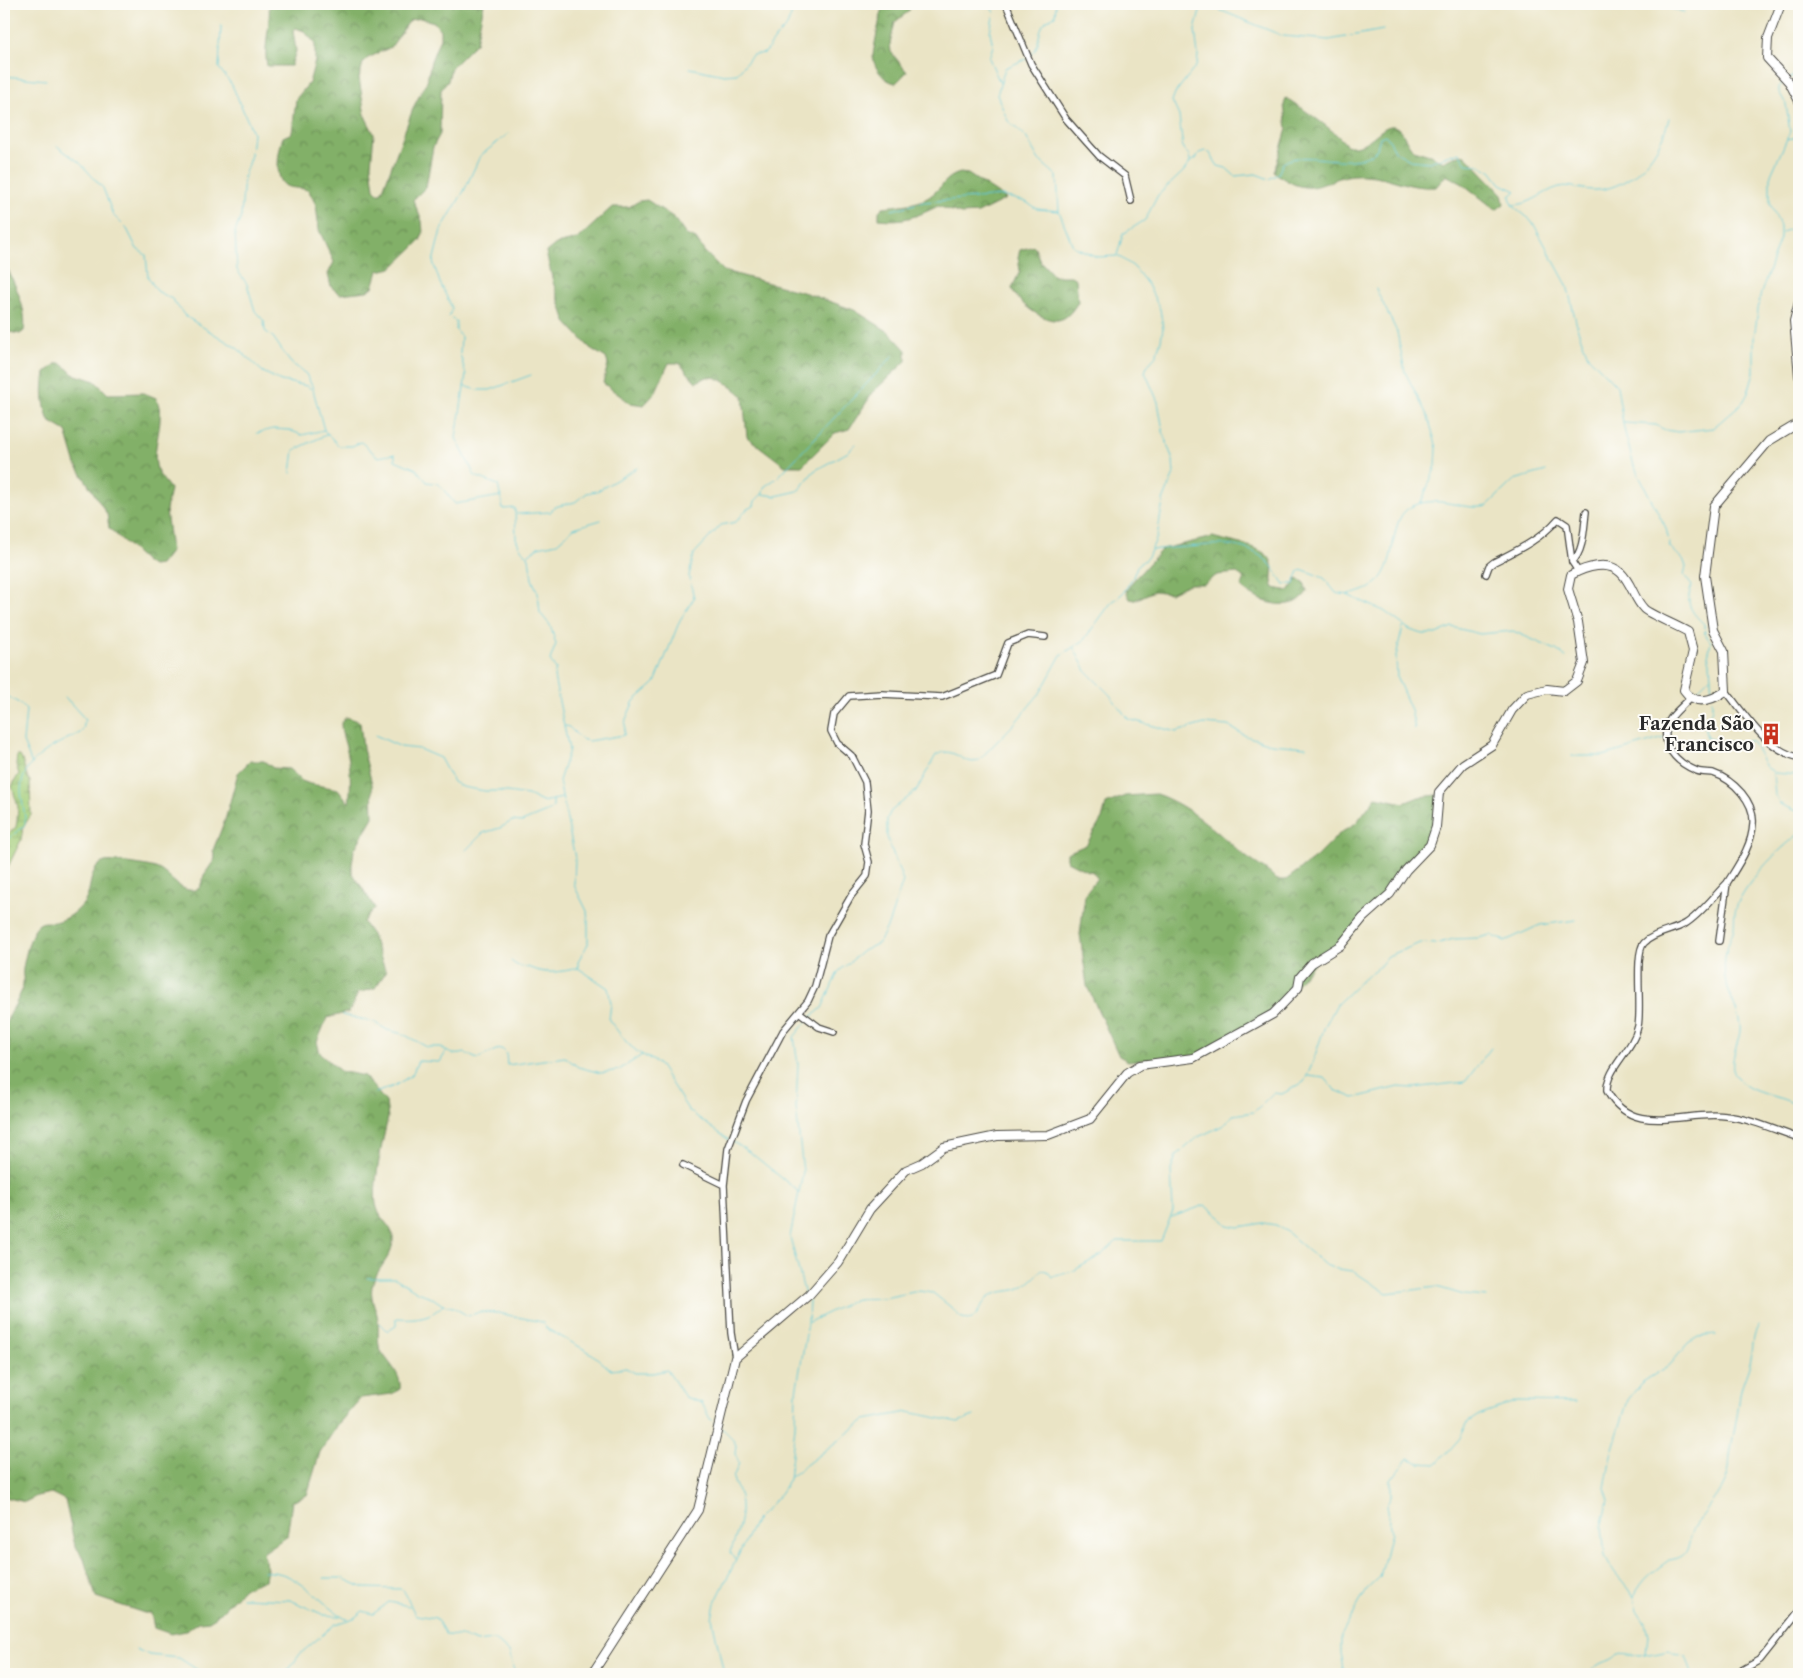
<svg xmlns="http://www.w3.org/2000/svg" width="1803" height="1678" font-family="'Libre Caslon Text',serif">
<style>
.forest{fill:url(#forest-crowns);stroke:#566e4a;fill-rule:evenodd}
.wetland{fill:url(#wetland-marsh);stroke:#677c52}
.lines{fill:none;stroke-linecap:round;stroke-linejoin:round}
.stream{stroke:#5ec9d7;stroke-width:1}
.minor-casing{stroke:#484742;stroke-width:8}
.tertiary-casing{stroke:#484742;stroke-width:10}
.minor{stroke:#fff;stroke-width:5.5}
.tertiary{stroke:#fff;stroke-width:8}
.labels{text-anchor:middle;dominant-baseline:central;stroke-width:4;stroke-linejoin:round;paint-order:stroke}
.poi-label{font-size:18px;font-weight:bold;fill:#2b2b2b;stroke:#fdfcf7;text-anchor:end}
</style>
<defs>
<pattern id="forest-crowns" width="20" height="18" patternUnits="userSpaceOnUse" patternTransform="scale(1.25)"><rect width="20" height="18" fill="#82b068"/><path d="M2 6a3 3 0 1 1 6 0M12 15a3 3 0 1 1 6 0" fill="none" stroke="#6b8f56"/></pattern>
<pattern id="wetland-marsh" width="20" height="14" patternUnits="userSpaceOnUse" patternTransform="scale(1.25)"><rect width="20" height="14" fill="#a3cd78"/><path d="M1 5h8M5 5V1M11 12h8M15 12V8" fill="none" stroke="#8cb068"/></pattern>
</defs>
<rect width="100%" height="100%" fill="#fdfcf7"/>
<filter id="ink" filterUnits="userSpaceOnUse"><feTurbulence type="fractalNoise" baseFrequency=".02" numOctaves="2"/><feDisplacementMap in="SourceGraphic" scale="10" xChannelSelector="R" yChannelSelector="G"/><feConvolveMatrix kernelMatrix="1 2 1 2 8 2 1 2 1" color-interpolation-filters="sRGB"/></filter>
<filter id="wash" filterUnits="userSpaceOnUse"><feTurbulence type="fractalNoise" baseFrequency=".0096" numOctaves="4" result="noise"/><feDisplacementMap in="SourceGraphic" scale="20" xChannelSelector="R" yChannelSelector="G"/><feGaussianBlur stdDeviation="1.12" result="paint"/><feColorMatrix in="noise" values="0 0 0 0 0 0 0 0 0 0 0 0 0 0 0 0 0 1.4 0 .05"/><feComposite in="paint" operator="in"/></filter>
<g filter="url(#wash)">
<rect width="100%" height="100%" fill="#eae4c5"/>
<path class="forest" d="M269,4H484L476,43L451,68L448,81L441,90L440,134L433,147L426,187L413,200L422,221L423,233L420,241L392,268L378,271L373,287L367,291L340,294L331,287L328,274L334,262L319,230L316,205L309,191C302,187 293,189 286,186C273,178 279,148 283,137L292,133L296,99L309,83L315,61V43L304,31L296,28L293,31L296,51L291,66H267C263,46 271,26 269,4ZM420,18L434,22L440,30V38L431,61L427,81L414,106L384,187L381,193H378L374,189L371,165L374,134L365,116L359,78L363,63L368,58L391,47L410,20Z
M884,4H910L909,11L895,22L890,44L891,52L907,72L896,83C885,82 873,68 873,55C874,47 881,11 884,4Z
M1286,98C1298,105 1341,135 1346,145C1370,153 1384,115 1399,129C1405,135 1407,144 1413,150L1433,156L1443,162L1460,154L1465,155L1502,194L1504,204L1496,210L1463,184L1446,175L1436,187C1406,189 1391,176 1364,175C1324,172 1318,206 1274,172L1287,129L1284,105Z
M960,173L968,174L1006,199L978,213L961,214L938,206C916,217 904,222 879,219V211L883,207C897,205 917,205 929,197C942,188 945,177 960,173Z
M647,200L673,217L686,235L696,239L704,251L724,271L806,293L854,310L889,332L906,350V361L874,391L849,429L835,433L802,466H785L747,437L743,396C734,389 720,375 707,377C703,378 700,381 696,382L679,363H669L655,393L644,405L630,403L603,383L608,364L606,358L590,348L566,322L553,282L546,252L556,244L578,239L612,207H629L639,201Z
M1034,246L1040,261L1054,276H1071L1076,279L1078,302C1073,310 1067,319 1058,320C1043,322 1016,302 1012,288L1020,271L1018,257L1020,250Z
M4,261C13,282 28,307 24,331L20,334L4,331Z
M57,363H61L73,374L95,381L108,394L144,393L156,398C167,421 152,442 156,465C157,475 165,481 170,489L166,510L171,551L160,565L152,566L146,562L109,528L107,514L76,465L66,431L49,421C43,406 42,389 45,373Z
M1213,537C1227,542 1266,546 1271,561C1275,569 1269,579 1274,588L1289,591L1297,579L1304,582L1307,592C1292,615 1257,602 1241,587L1244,582L1243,577L1237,573L1217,575L1204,584H1189L1170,593L1154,591L1135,600L1130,599L1126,591L1132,582L1162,549Z
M346,717L360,722L363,749L372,784L373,817L354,850L352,864V872L375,908L363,922L372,935L386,972L375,988L358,993L349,1012L327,1018L317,1042L320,1053L340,1071L364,1076L386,1102L388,1118C383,1138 371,1191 377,1208C380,1221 395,1227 393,1241C391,1263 368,1274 372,1297C373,1305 378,1313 378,1322C379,1331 377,1341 380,1349C386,1361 402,1373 400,1389L392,1394L361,1398L339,1423L320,1452L307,1495L292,1502L287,1536L263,1553L267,1569L265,1580L244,1588L217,1616L209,1621L199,1622L186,1631L171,1634L154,1628L151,1613H144L96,1597L83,1556L75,1546L65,1500L51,1493L37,1496L25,1502L4,1497V1062C11,1052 10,1046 7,1035L4,1033C5,1015 20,1003 23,984C24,979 22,974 23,969C24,960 31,931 37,926C43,920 47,923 55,922C66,920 76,913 83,904C93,893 87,867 105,862C113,860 152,866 158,869C172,876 182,897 200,888L204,875L215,859L213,850L225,820L238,773L250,761H264L273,768L289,769L302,781L310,784L338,789L349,803C351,788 351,770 348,755C346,744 341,735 341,723Z
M1156,794C1188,805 1214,829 1239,851C1251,862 1266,868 1277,880H1286L1316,857L1339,834L1356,823L1376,797L1404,803L1419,797L1438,795L1429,843L1400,871L1363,921L1338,947L1320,956L1271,1015L1200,1055L1128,1061L1119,1056L1087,986L1080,934L1085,894L1097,878L1093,872L1085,870L1067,861V853L1086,845L1102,819L1106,804L1125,796Z"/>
<path class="wetland" d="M17,756H20C25,764 25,776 30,781L31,815L23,827L21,840L4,875V838L16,827L17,821L18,807L12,786L19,774L16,765Z"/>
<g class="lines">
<path class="stream" d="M988,4L994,12L990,32L993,46L989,58L1000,83
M1205,4L1283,36L1329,40L1383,30
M1664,4L1673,9L1684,12
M221,26L219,68L232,85L253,133L251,155L244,176L241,217L235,232L237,270L247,284L255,311L264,321L265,331L273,337L290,362L306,374L312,386L324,430L339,446H352L361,442L378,457L395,454V460L416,469L427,482L439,484L455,504L501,496
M1031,55C1042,45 1036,33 1045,22C1048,19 1052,18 1055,16L1056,4
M690,68L724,75L737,74L752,55L765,53L777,36L787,26L793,10L790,4
M4,76L46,80
M1790,78L1799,72
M508,134L480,156L464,191L441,230L433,262L440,283L452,308L449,316L456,322V330L461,337L460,354L466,375L456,438L475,476L498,485L503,509L515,508L516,538L519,546L529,558L532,579L538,593L540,613L550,625L556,644L550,660L556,669L554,677L569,750L559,781L575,858L574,885L587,911L588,921V944L578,961V968L608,988L611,1003L609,1020L628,1044L639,1053L658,1063L689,1111L729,1140
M1787,139L1799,137
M57,146L80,163L103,188L113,215L127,229L137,249L146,255L148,277L157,291L172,299L185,316L237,348L263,372L281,381L307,386L311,389
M1190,161L1189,155L1183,149L1179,116L1172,101L1175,93L1197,65L1198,55L1195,30L1202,4
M1513,205C1531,205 1542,192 1559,187C1570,184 1585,191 1597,190C1634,187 1661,152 1669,118
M892,210L923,202L1003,196L1026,202L1037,209L1059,211
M1782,232L1788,230L1799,236
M1117,255L1123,234L1145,220L1158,195L1183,172L1191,161L1196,159L1199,153L1205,151L1209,152L1218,166L1226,168L1235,176L1256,174L1269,179L1278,174L1283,163C1305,147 1355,174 1377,149L1380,137L1385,135L1388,138L1396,152L1410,160L1429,162L1459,152L1466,164L1479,165L1491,171L1501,184L1516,191L1510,196L1512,205L1532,221L1567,285L1578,330L1588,356L1617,386L1624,429L1634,466L1666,528L1670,547L1684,561L1686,567L1684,575L1692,586C1684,603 1692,613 1704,624L1705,634L1711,642L1708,656L1710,662L1712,695
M1376,289L1397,332L1405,372L1428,417L1437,448L1436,466L1421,503
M464,386L478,390H490L531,375
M1623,423L1656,425L1665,430L1678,432L1713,428L1743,402L1748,393L1754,372V338L1760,296L1780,238V226L1770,203V177L1790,132L1786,104L1779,92V87L1784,81
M257,433L273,429L289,430L302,435L324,430
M291,473L294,450L328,434
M763,493L764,487L778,477L893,356
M517,514L551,512L554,507L575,502L587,493L597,491L637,468
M1152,550C1168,547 1183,548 1199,546C1223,543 1249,544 1268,562C1275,568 1278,577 1284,584H1294L1299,571L1304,570L1324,578L1336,593C1345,596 1355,594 1363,591C1403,577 1385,522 1409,508C1437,492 1462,512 1487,506L1514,480L1546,471
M528,555L538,547L557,543L574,528L601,520
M1347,595L1384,611L1410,630L1423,634H1436L1452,627L1480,634L1513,631L1556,650L1566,657
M1403,627L1396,656L1397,678L1411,710L1415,729
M1074,648L1086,671L1110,695L1128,719L1176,732L1204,724L1228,726L1246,736L1271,744L1306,747
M4,694L22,705L26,710L23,742L32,764
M1693,694L1710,677
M1712,701V709L1704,725L1707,738L1722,742L1752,741L1766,767L1775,773L1799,775
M565,726L569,727L581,739L588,741L624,735L626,719L634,701L655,683L680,620L694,598L689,576L694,554L721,525L736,522L747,509L754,506L755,501L762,494L776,496L798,491L814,471L848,452L856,444
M1669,734L1676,717
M375,735L401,747L419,749L440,758L453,782L462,787L485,791H500L528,795L542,802L562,798
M1572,756H1603L1664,738
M1773,773L1775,795L1780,804L1799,812
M1799,834C1778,850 1744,883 1736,908C1733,917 1736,926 1732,934C1726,951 1723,958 1725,978C1728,994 1738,1009 1740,1025C1742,1040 1726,1062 1736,1076C1750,1097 1780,1093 1799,1107
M4,846L9,838L25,825C26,813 21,802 21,790C22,759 56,744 80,733L83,730L85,719L65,697
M466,850L483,833L500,828L512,821L522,822L551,810L553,807V799
M511,961C518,968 522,965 530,968C546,975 561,972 578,968
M342,1015L374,1022L387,1030L403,1034L427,1047H441C449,1054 455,1056 465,1053L477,1059L496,1050L502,1049L506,1053L507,1065L565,1057L578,1067L601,1073L619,1070L642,1055
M810,1018L822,1008L838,972L863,951L879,943L888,925L903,881L887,837V819L891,811L916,791L936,755C956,745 962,766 978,761L1014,724L1040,693L1061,655L1083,641L1111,603L1123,593L1133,577L1137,566L1148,557L1157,537L1163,501L1174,474L1173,460L1164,436L1158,402L1145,372L1147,366L1156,356L1161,340L1163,328L1160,309L1148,285L1134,267L1118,256L1097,257L1073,246L1059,211L1057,176L1039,160L1026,137L1008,121L997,95L1005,68L1026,59
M1308,1076L1325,1078L1335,1090L1354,1098L1398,1087L1413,1088L1465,1082L1491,1048
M375,1093L394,1086L412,1075L418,1061L440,1062L446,1052
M733,1142L751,1153L799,1192
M1172,1217L1205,1205L1217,1214L1227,1225L1239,1227L1263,1223L1276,1225L1286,1231L1325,1265L1337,1269L1353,1271L1387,1293L1437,1287L1464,1295L1486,1297
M367,1278H395L418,1292L431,1297L443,1305L453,1307L468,1316L480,1312L498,1313L542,1322L547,1329L591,1353L611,1370L626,1368L635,1373H653L667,1370L685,1397L702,1403L710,1419L716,1425
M805,1295L790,1237L803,1172L796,1108L798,1064L794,1037L807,1021
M809,1322L856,1299L884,1298L919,1291L933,1293L952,1308L960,1317C978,1325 978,1306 988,1298C998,1291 1003,1292 1014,1290C1025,1288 1034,1278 1042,1270L1047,1271L1052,1277L1073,1271L1103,1254L1117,1241H1161L1173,1211L1171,1170L1176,1156L1198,1137L1224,1125L1233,1115L1254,1112L1273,1093L1282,1094L1304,1082L1311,1067L1325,1026L1337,1004L1362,980L1379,967L1388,956L1420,943L1435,944L1454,939L1478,938L1491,935L1505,941L1540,925L1576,920
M380,1323L388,1331L396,1326V1318C413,1319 430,1319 443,1305
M722,1428L731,1437L736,1445L735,1454L739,1463L733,1478C734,1485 739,1490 740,1497C744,1516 737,1535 730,1552L735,1560
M790,1477L865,1420L908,1412L958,1422L974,1416
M263,1572C298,1568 319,1605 348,1619
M324,1578H342L364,1588L401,1589C409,1595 409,1606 416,1615L436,1618L446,1635L461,1636L477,1642L493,1640L498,1642L509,1652L515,1674
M1634,1596C1644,1577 1653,1572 1669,1560C1693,1557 1685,1545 1694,1528C1704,1511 1723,1494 1728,1474C1730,1468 1729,1461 1730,1455C1733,1435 1738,1415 1740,1395C1742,1382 1749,1371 1751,1358C1754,1346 1751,1337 1759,1325
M242,1598L290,1600L324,1615L340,1616
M136,1649L149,1655L179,1658L204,1674
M1646,1655L1648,1634L1645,1622L1637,1610L1634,1597L1629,1589L1611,1568L1605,1557L1602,1527L1609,1500L1605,1488L1611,1455L1628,1400L1641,1383L1670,1365L1688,1343L1698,1337L1716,1335
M283,1674L288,1671L300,1654L335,1624L354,1618L363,1611L373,1614L389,1602L409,1606
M724,1674L712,1618L715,1603L755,1521L777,1498L789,1480L795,1427L796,1392L808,1323L809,1300
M1345,1674L1341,1653V1636L1367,1589L1380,1577L1391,1532L1386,1506L1391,1497V1480L1408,1458L1420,1463L1437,1464L1460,1438L1468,1422L1479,1415L1517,1401L1575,1402
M1589,1674C1599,1659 1609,1664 1617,1654L1640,1656L1669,1650L1674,1654L1686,1656L1692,1674"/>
</g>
</g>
<g filter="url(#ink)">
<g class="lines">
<g class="minor-casing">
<path id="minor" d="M1006,4L1031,64L1066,119L1099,156L1125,176L1131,201
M1572,562C1584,552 1584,527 1586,512
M1486,574L1489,566L1494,562C1518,550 1540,540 1558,519L1567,525L1572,562L1578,571
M1726,691C1746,716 1765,748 1797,757L1799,756
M1690,698C1684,705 1673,713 1669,721C1658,745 1677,763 1697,771C1702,773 1708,772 1713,773C1734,780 1755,802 1753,824C1752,846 1738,865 1727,883
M1719,941L1727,883C1714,896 1700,915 1685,924C1673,931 1655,932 1644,943C1634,953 1642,1008 1638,1026C1633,1051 1606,1068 1607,1091C1633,1139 1685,1110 1726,1116C1751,1119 1775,1130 1799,1138
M799,1012L819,1027L834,1032
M683,1165L724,1185
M735,1358L731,1333L724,1185L728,1149L746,1101L783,1031L808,1001L815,986L828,936L851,896L867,876L869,862L864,844L868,810L865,782L852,756L837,743L831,731L834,714L849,696L882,694L942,697L996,675L1008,643L1028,635L1045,637
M1735,1674L1760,1660L1799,1611"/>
</g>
<g class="tertiary-casing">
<path id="tertiary" d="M1781,4L1768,38L1767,58L1789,82L1799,101
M1799,302L1794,321L1799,376
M592,1674L698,1510L735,1358L809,1295L838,1262L870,1209L906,1170L922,1163L944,1147L997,1136L1048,1135L1090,1119L1127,1073L1140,1065L1193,1058L1273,1014L1298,988L1300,977L1312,963L1341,945L1363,918L1390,894L1406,870L1430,845L1436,827L1439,792L1463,764L1492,745L1512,710L1527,694L1547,689L1564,691L1577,681L1584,663L1578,622L1568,589L1571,575C1586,567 1608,560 1621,573C1631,582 1634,599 1644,609C1649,614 1678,626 1688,632L1693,651L1684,690C1695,706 1711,701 1726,691L1724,651L1713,630L1705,576L1714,506L1769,441L1799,423"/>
</g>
<use href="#minor" class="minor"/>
<use href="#tertiary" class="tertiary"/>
</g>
</g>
<defs>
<g id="building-bare" transform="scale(1.725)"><path d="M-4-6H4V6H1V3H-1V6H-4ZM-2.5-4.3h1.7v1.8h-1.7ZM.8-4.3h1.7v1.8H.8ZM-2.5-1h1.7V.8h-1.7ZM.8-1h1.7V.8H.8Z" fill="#c8321e" stroke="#fdfcf7" stroke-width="2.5" paint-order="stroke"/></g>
</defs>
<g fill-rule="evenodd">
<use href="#building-bare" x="1771" y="734"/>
</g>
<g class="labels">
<g class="poi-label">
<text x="1754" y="724">Fazenda São<tspan x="1754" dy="21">Francisco</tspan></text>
</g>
</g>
<rect width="1803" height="1678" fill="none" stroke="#fdfcf7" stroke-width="20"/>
</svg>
